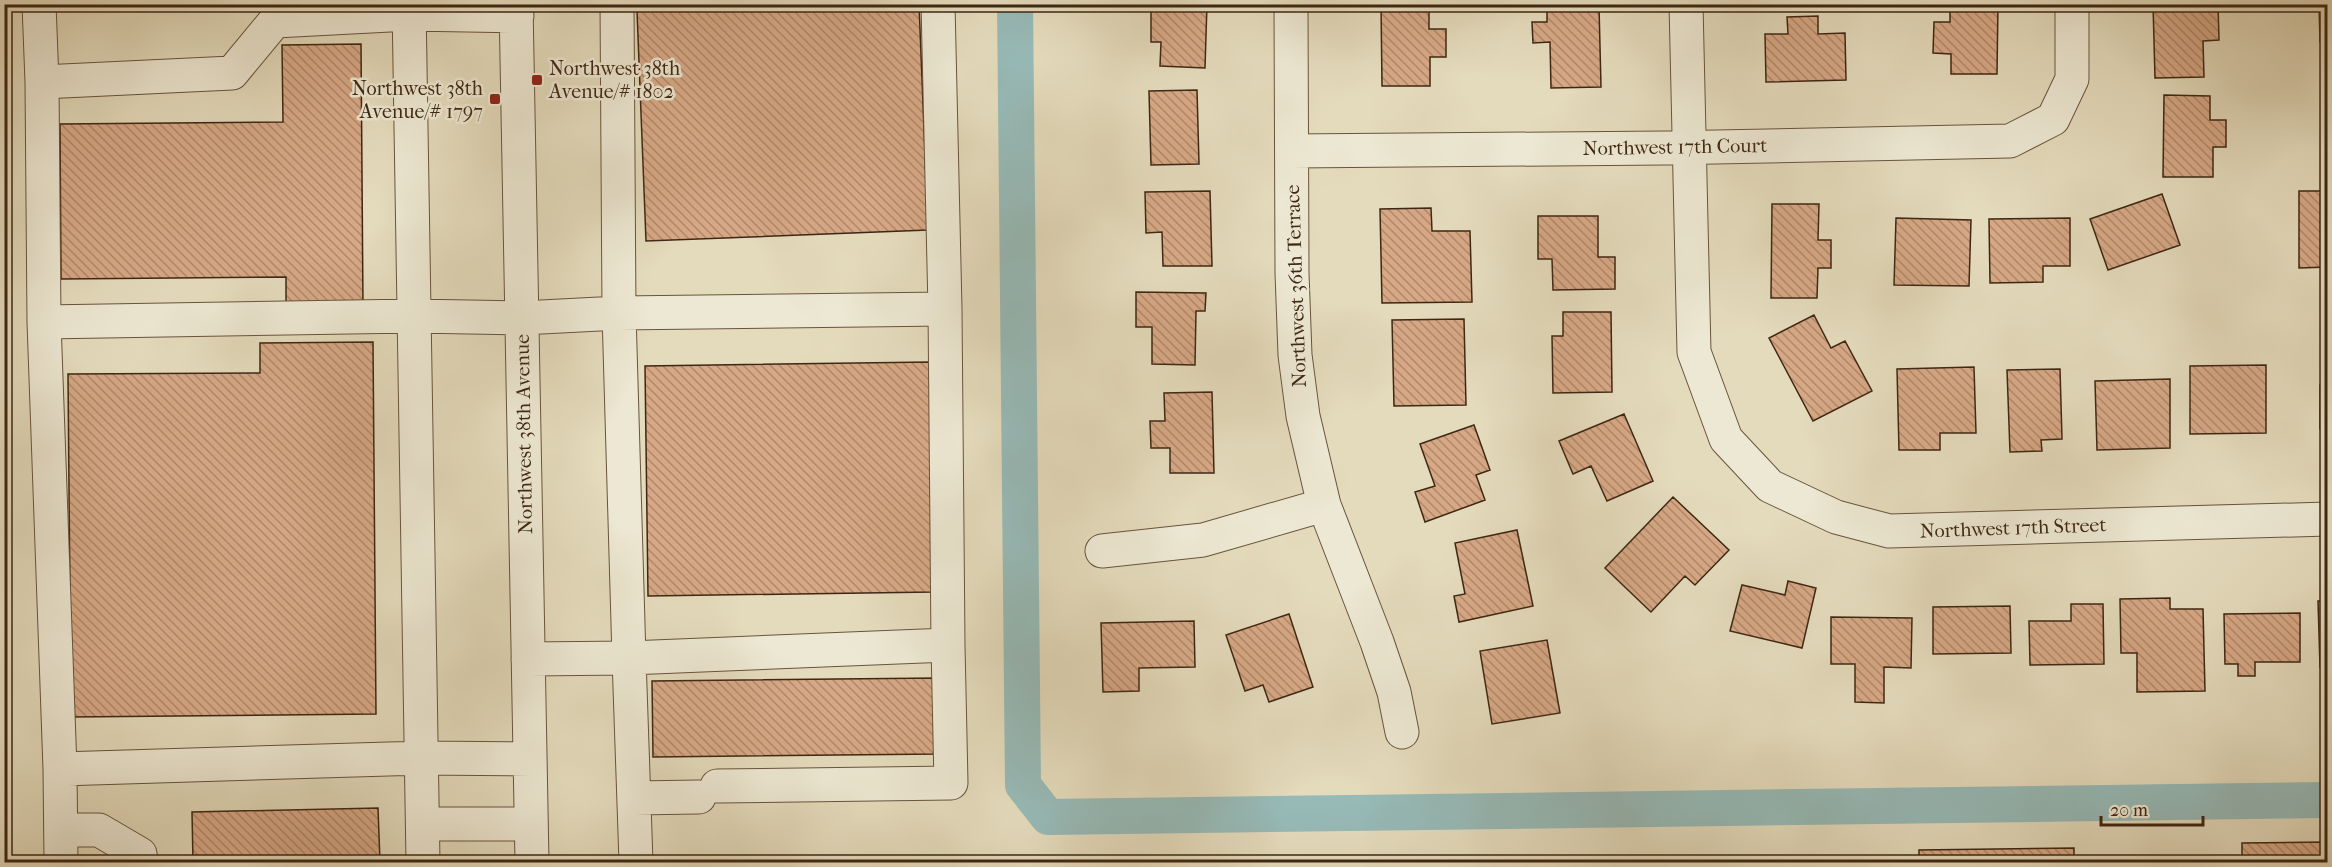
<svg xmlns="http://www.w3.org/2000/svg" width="2332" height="867" font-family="'IM FELL French Canon',serif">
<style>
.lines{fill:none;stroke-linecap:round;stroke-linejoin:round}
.canal{stroke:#97bab7;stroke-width:36}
.building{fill:url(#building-back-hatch);stroke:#3e2713;stroke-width:1.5}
.minor-casing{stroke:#68543d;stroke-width:35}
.minor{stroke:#ede8d3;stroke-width:33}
.poi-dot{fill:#8f2418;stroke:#ede8d3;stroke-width:2}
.labels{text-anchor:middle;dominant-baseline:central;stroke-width:5;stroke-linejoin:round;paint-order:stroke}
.poi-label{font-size:20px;fill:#3e2713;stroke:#ede8d3;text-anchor:start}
.street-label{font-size:20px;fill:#3e2713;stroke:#ede8d3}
</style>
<defs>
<pattern id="building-back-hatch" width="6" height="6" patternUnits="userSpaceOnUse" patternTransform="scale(1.5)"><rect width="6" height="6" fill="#d7a885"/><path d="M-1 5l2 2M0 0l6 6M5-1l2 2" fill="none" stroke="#b0896c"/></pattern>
</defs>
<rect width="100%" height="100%" fill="#e4dbbc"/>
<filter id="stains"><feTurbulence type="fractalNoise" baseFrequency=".00333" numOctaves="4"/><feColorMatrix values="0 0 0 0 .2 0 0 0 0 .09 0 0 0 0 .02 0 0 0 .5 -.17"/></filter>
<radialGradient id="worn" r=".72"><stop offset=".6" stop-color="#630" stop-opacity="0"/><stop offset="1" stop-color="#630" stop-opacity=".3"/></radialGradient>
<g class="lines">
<path class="canal" d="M1015,4L1023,785L1048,817L2328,800"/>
</g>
<path class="building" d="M794,4H919L928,230L646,241L637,11Z
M1151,4H1207L1205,68L1160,66L1161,42H1151Z
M1381,4H1429V29H1446V57H1430V86H1382Z
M1950,4H1998L1997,74H1951V54L1933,53L1934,22H1950Z
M2153,4H2218L2219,40L2203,41L2204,77L2155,78Z
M2319,4H2328V42H2320Z
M1599,6L1601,87L1551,88L1550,42L1533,43L1532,22H1547V7Z
M1818,16V34L1845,33L1846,80L1766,82L1765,34H1788L1787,17Z
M361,44L363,307L286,308V277L61,279L60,124L283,122L282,45Z
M1197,90L1199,164L1151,165L1149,91Z
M2164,95L2210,96V120H2226V147H2213V177H2163Z
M2325,99H2328V173H2327Z
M1210,191L1212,266H1163L1162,232L1146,233L1145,192Z
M2299,191H2328V267L2299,268Z
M2162,194L2180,245L2108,270L2090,219Z
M1772,204H1819L1818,240H1831V268H1818L1817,298H1771Z
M1431,208L1432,231H1470L1472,302L1382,303L1380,209Z
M1538,216H1598V257H1615V289L1553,290L1552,259H1538Z
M1896,218L1971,220L1969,286L1894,285Z
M2070,218V266H2043V282L1990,283L1989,219Z
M2322,286H2328V327H2321Z
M1136,292L1206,293L1205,311H1196L1195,365L1152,364V327H1136Z
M1563,312H1611L1612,392L1553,393L1552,336H1563Z
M1814,315L1831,348L1845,341L1872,391L1813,421L1769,338Z
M1464,319L1466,405L1394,406L1392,320Z
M373,342L376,714L71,717L68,374L260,373V343Z
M930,362L933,592L648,596L645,366Z
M2266,365V433L2190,434V366Z
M1974,367L1976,433H1940V450H1899L1897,369Z
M2060,369L2062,439L2041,440L2042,451L2010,452L2007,370Z
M2170,379V448L2097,450L2095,381Z
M2320,385H2328V429H2320Z
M1212,392L1214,473H1170V448H1151L1150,421H1165L1164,393Z
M1624,414L1653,481L1607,501L1591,466L1573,474L1559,441Z
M1474,425L1490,470L1476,475L1485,500L1425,522L1415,492L1435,486L1420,444Z
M1673,497L1729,550L1695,585L1685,576L1651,612L1605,568Z
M1517,530L1533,606L1459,622L1454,596L1465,594L1455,543Z
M1788,581L1816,588L1802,648L1730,631L1742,585L1785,595Z
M2170,598V609H2203L2205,691L2137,692V653H2121L2120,599Z
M2318,601H2328V667H2320Z
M2071,604H2103L2104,664L2030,665L2029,621H2071Z
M2010,606L2011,653L1933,654V607Z
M2300,613V662H2255V676H2238V664H2225L2224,614Z
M1289,614L1313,687L1269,702L1263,685L1245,691L1226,635Z
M1831,617L1912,618L1911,668L1884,667V703L1855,702V664H1831Z
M1194,621L1195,667L1139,668V691L1103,692L1101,623Z
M1547,640L1560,713L1492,724L1480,651Z
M938,678L939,754L653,757L652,681Z
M378,808L380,862H193L192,812Z
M2328,842V862H2242V843Z
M2074,848V862H1919V850Z"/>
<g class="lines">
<g class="minor-casing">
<path id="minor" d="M39,4L42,82L232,73L275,21L409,14L517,16
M409,4L423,862
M516,4L532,862
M938,4L945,309L948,645L629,658L619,313L945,309
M1291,4L1292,273L1295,355L1303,416L1324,505L1377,642L1394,692L1402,732
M1686,4L1694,352L1726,439L1770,486L1836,517L1889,531L2328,519
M42,82L44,322L414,316L522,318L619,313L617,4
M1292,151L1665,148L2010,141L2053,119L2072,79V4
M44,322L60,769
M1102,551L1203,540L1324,505
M528,659L629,658L636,862
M717,786L951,783L948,645
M634,798L699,797
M423,824H531
M61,830H99L140,854L141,862
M61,862L60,769L422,758L530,759"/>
</g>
<use href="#minor" class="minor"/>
</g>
<g class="poi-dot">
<rect x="531" y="74" width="12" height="12" rx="3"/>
<rect x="489" y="93" width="12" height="12" rx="3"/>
</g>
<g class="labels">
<g class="poi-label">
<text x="549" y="68">Northwest 38th<tspan x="549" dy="23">Avenue/# 1802</tspan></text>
<text x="483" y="88" text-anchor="end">Northwest 38th<tspan x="483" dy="23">Avenue/# 1797</tspan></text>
</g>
<g class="street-label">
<text transform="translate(1675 147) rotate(-1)">Northwest 17th Court</text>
<text transform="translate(1296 286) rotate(-92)">Northwest 36th Terrace</text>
<text transform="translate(524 434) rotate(-91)">Northwest 38th Avenue</text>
<text transform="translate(2013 528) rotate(-2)">Northwest 17th Street</text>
</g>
</g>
<rect width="2332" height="867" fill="none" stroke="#e4dbbc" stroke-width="24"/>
<rect x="6" y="6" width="2320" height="855" fill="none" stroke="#3e2713" stroke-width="3"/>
<rect x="12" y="12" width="2308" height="843" fill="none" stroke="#3e2713" stroke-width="1.5"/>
<path d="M2101 816v9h102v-9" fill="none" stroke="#3e2713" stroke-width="3"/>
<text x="2110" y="816" font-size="18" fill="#3e2713" stroke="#ede8d3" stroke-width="4.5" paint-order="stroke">20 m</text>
<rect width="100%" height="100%" filter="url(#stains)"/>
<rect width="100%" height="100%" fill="url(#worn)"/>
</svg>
